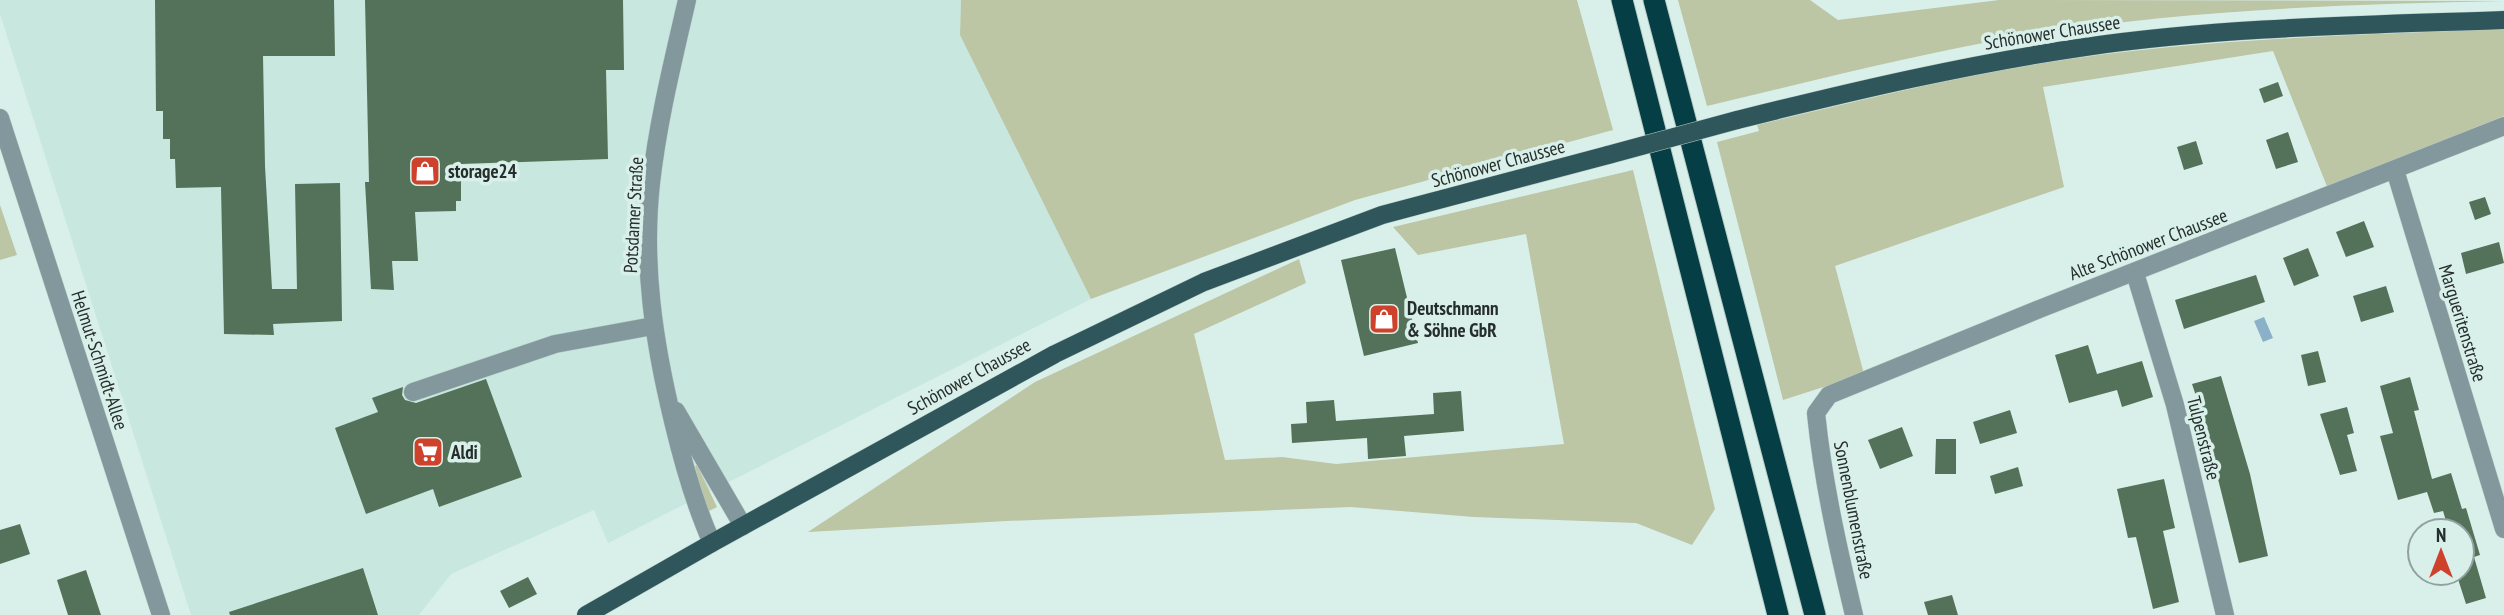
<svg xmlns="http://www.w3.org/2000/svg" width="2504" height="615" font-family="'PT Sans Narrow',sans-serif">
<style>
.built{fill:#c7e7df}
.green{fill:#bcc5a4}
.water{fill:#8bb1c9}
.building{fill:#537259}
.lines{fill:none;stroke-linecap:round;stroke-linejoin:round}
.minor-casing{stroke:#b9cdc8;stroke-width:19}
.major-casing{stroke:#b9cdc8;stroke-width:19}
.highway-casing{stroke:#b9cdc8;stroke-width:23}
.minor{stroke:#83989c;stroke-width:18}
.major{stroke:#2e565b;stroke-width:18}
.highway{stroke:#063e45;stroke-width:21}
.major-bridge-casing{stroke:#b9cdc8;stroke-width:19;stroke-linecap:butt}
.major-bridge{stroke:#2e565b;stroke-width:18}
.labels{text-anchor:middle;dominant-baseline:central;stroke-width:7;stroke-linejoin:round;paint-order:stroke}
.street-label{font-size:19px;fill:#262e2c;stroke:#d9f0ea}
.poi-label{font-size:19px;font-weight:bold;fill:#262e2c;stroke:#d9f0ea;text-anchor:start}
</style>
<rect width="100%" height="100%" fill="#d9f0ea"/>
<path class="built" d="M0,0H961L960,35L1091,299L608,543L594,510L451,574L419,615H191L0,14Z"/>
<path class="green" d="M961,0H1577L1613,130L1355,200L1091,299L960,35Z
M1678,0H1810L1838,20L1999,0L2504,1C2345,4 2185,10 2028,35C1920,53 1813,81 1707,106Z
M2504,29V116L2328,189L2273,51L2043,87L2064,187L1835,266L1864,374L1783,400L1717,142L1759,131L1757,125C1852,102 1946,79 2043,63C2195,39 2350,35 2504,29Z
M1633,170L1715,509L1692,545L1636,523L1474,517L1351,507L1007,521L808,532L1035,382L1299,259L1306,283L1194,334L1225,460L1282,457L1336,464L1564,444L1526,234L1418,255L1393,227Z
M0,205L17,255L0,260Z
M697,465L717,507L707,512L695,467Z"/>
<path class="water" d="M2264,317L2273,338L2263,342L2254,321Z"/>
<path class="building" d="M155,0H334L335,56H263L265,166L272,289H297L295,184L340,183L342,321L273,324L274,335L224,334L221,187L176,188L175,159H170V139H163V111H156Z
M365,0H623L624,70H606L608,159L461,164V201H456V211L415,212L418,261H392L394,290L371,289L365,182H369Z
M2278,82L2283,96L2264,103L2259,89Z
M2288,132L2298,162L2276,169L2266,140Z
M2196,141L2203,164L2184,170L2177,147Z
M2485,197L2491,214L2475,220L2469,202Z
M2364,221L2374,247L2346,257L2336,232Z
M2499,242L2504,263L2466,274L2461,253Z
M1395,248L1418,343L1364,356L1341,260Z
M2308,248L2319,276L2294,286L2283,258Z
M2256,275L2265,302L2184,329L2175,300Z
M2386,286L2394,312L2361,322L2353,296Z
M2088,345L2097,374L2142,361L2153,397L2122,407L2117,390L2069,403L2055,355Z
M2318,351L2326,382L2308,386L2301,355Z
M2221,376L2250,474L2268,556L2239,563L2201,411L2192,384Z
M2410,377L2419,410L2414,411L2432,479L2451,473L2462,509L2466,508L2480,555L2474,557L2486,598L2466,604L2458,579L2462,578V531H2449L2443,511L2434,513L2427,492L2398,500L2380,436L2393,433L2380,386Z
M486,379L522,477L439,507L433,489L366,514L335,428L378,412L372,398L403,387L402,395L405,400L416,403Z
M1461,391L1464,431L1404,436L1406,456L1368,459L1367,438L1292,443L1291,424L1307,423L1306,402L1334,400L1336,421L1434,414L1433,393Z
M2347,407L2354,433L2347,435L2357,471L2340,475L2320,414Z
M2010,410L2017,433L1980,444L1973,422Z
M1902,427L1913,456L1880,469L1868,440Z
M1936,439H1956V474H1935Z
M2018,467L2023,486L1995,494L1990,476Z
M2164,479L2175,528L2163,531L2179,602L2153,609L2136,537L2128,538L2117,489Z
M20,524L30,554L0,564V530Z
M363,568L378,615H230L229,612Z
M86,570L101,615H68L57,580Z
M528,577L537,594L509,608L500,591Z
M1952,595L1958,615H1928L1924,602Z"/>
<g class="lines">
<g class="minor-casing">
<path id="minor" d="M687,0C673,61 658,121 651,183C642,264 654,343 673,421C683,463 694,503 712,543
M0,118L161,615
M2395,170L2504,529
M2135,273L2175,405L2225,615
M413,392L555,344L653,326
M676,411L743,526
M1854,615C1838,548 1823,482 1816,413L1829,395L2042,308L2504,126"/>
</g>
<g class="major-casing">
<path id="major" d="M1737,120C1853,91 1968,64 2085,47C2224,27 2365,25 2504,20
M586,615L712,543L1055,354L1204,282L1382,215L1608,155"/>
</g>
<g class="highway-casing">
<path id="highway" d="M1622,0L1778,615
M1654,0L1815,615"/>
</g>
<use href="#minor" class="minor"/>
<use href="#major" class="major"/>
<use href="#highway" class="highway"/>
<g class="major-bridge-casing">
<path id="major-bridge" d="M1608,155L1737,120"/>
</g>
<use href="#major-bridge" class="major-bridge"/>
</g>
<defs>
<g id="shop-square" transform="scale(1.575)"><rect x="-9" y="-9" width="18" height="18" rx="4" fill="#ce422c" stroke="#d9f0ea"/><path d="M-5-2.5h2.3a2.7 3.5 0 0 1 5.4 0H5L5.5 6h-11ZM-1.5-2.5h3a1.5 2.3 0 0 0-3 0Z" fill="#fff"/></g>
<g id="supermarket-square" transform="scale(1.575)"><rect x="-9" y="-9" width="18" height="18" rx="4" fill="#ce422c" stroke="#d9f0ea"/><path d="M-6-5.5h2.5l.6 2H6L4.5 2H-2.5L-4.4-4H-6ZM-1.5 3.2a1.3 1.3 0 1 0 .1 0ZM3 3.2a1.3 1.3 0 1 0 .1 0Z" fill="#fff"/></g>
</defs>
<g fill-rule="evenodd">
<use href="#shop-square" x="425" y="171"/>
<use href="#shop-square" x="1384" y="319"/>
<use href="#supermarket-square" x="428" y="452"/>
</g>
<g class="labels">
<g class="street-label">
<text transform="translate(2052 32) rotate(-9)">Schönower Chaussee</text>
<text transform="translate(1498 163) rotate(-15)">Schönower Chaussee</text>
<text transform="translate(633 215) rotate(-87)">Potsdamer Straße</text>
<text transform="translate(2148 244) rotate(-21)">Alte Schönower Chaussee</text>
<text transform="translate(2463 323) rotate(73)">Margueritenstraße</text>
<text transform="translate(100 360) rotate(72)">Helmut-Schmidt-Allee</text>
<text transform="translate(969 376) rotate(-29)">Schönower Chaussee</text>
<text transform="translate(2204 438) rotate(76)">Tulpenstraße</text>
<text transform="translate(1854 510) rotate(79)">Sonnenblumenstraße</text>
</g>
<g class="poi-label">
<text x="448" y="171">storage24</text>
<text x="1407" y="308">Deutschmann<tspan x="1407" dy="22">&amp; Söhne GbR</tspan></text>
<text x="451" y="452">Aldi</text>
</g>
</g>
<g transform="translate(2441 552)"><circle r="33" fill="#d9f0ea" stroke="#91a29e" stroke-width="2"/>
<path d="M0-5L12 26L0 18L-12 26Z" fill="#ce422c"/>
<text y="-10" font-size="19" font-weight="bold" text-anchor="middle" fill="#262e2c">N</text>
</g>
</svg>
